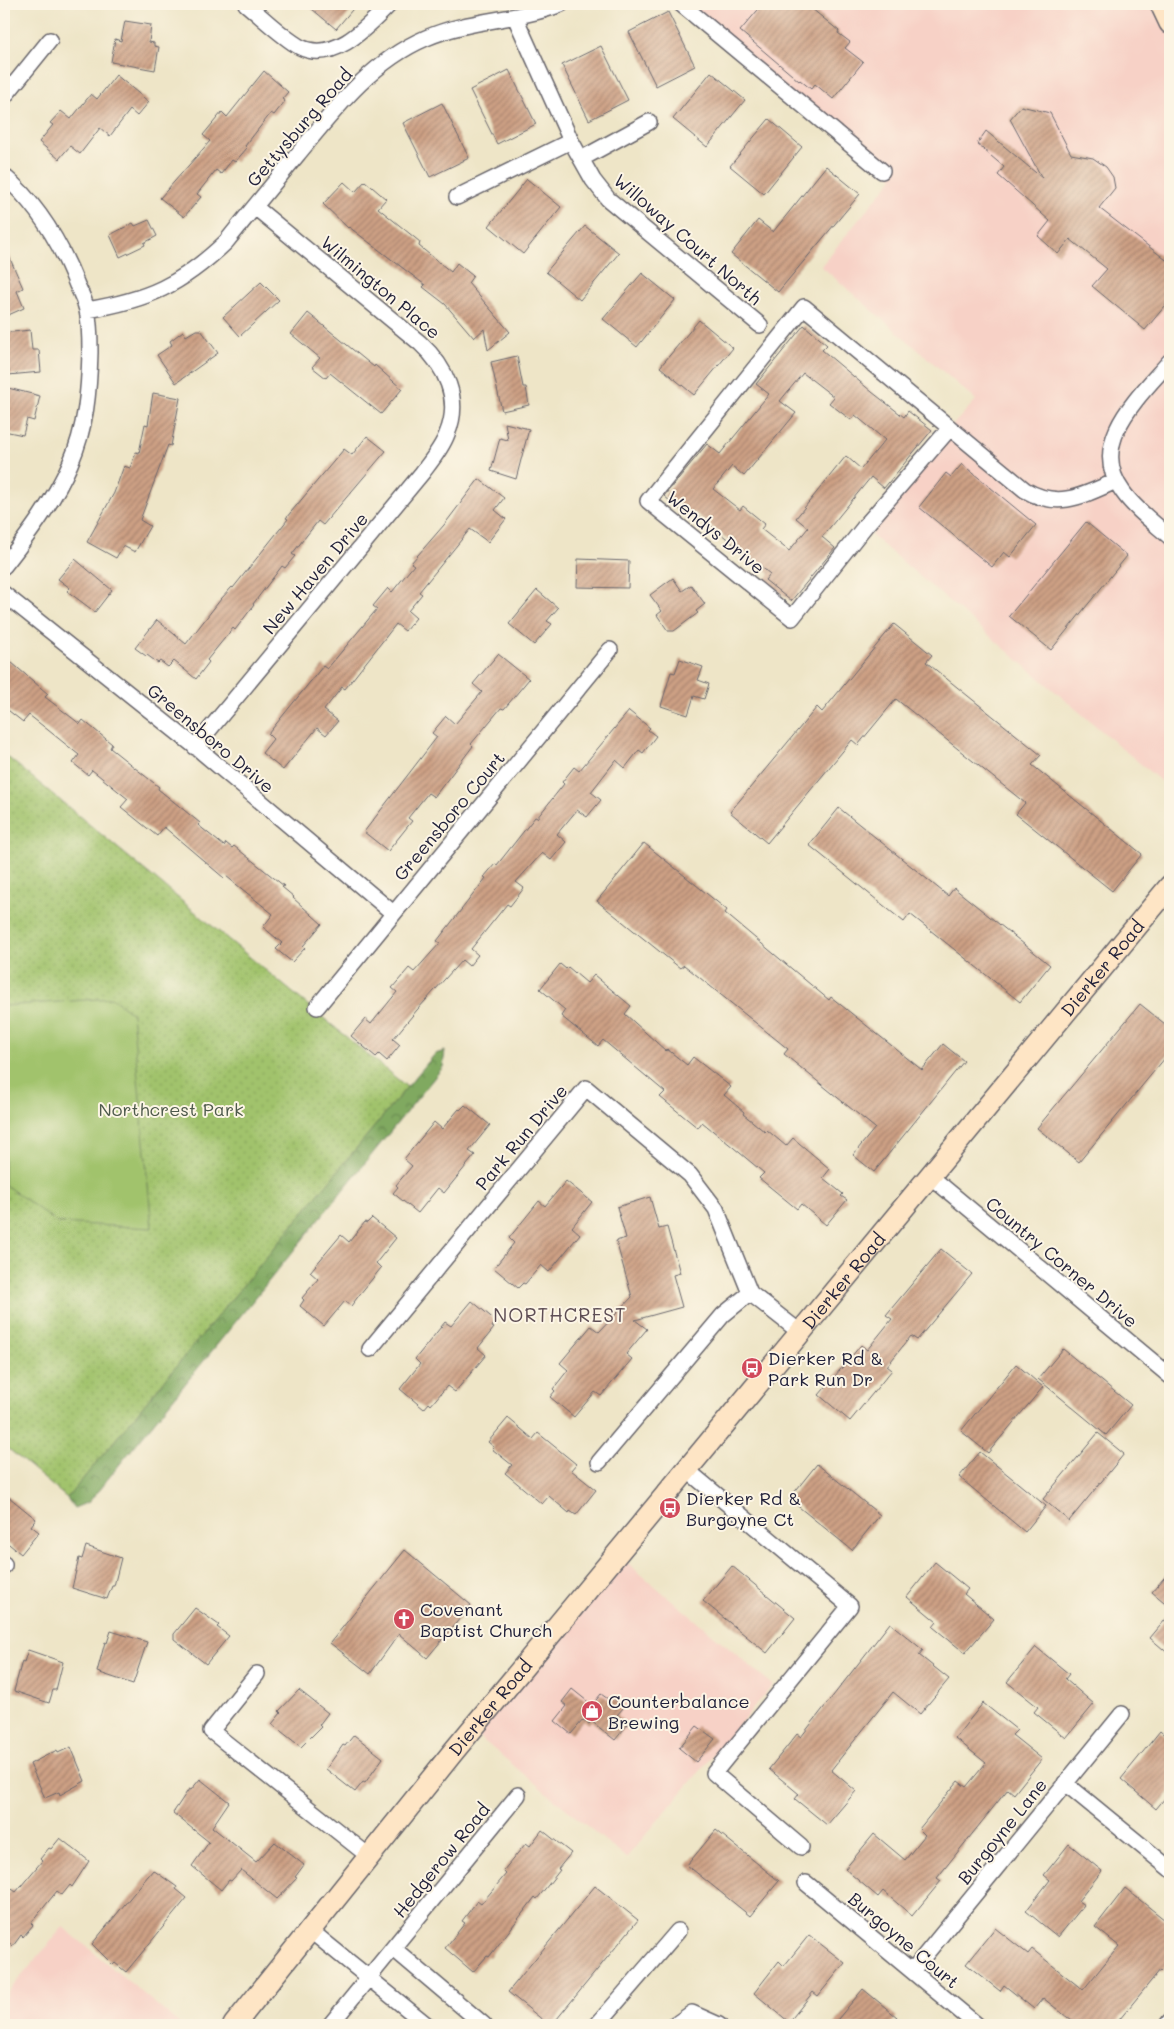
<svg xmlns="http://www.w3.org/2000/svg" width="1174" height="2029" font-family="Mali,sans-serif">
<style>
.built{fill:#f7d1c6}
.forest{fill:url(#forest-crowns);stroke:#51664e}
.park{fill:url(#park-dots);stroke:#627254}
.pitch{fill:#a1c36c;stroke:#627254}
.building{fill:url(#building-hatch);fill-rule:evenodd}
.lines{fill:none;stroke-linecap:round;stroke-linejoin:round}
.street-casing{stroke:#69666c;stroke-width:18}
.secondary-casing{stroke:#69666c;stroke-width:24}
.street{stroke:#fff;stroke-width:15}
.secondary{stroke:#fee5c5;stroke-width:21}
.labels{text-anchor:middle;dominant-baseline:central;stroke-width:4;stroke-linejoin:round;paint-order:stroke}
.street-label{font-size:18px;fill:#22223b;stroke:#fcf5e5}
.park-label{font-size:18px;fill:#4e5a4c;stroke:#fcf5e5}
.poi-label{font-size:18px;fill:#22223b;stroke:#fcf5e5;text-anchor:start}
.neighbourhood-label{font-size:19px;letter-spacing:1px;fill:#5e4e55;stroke:#fcf5e5}
</style>
<defs>
<pattern id="forest-crowns" width="20" height="18" patternUnits="userSpaceOnUse" patternTransform="scale(1.25)"><rect width="20" height="18" fill="#80a960"/><path d="M2 6a3 3 0 1 1 6 0M12 15a3 3 0 1 1 6 0" fill="none" stroke="#688950"/></pattern>
<pattern id="park-dots" width="8" height="8" patternUnits="userSpaceOnUse" patternTransform="scale(1.25)"><rect width="8" height="8" fill="#a1c36c"/><path d="M2 2h.1M6 6h.1" fill="none" stroke="#8aa75e" stroke-width="1.8" stroke-linecap="round"/></pattern>
<pattern id="building-hatch" width="6" height="6" patternUnits="userSpaceOnUse" patternTransform="scale(1.25)"><rect width="6" height="6" fill="#cda084"/><path d="M-1 1l2-2M0 6l6-6M5 7l2-2" fill="none" stroke="#a6826d"/></pattern>
</defs>
<rect width="100%" height="100%" fill="#fcf5e5"/>
<filter id="ink" filterUnits="userSpaceOnUse"><feTurbulence type="fractalNoise" baseFrequency=".02" numOctaves="2"/><feDisplacementMap in="SourceGraphic" scale="10" xChannelSelector="R" yChannelSelector="G"/><feConvolveMatrix kernelMatrix="1 2 1 2 8 2 1 2 1" color-interpolation-filters="sRGB"/></filter>
<filter id="wash" filterUnits="userSpaceOnUse"><feTurbulence type="fractalNoise" baseFrequency=".0096" numOctaves="4" result="noise"/><feDisplacementMap in="SourceGraphic" scale="20" xChannelSelector="R" yChannelSelector="G"/><feGaussianBlur stdDeviation="1.12" result="paint"/><feColorMatrix in="noise" values="0 0 0 0 0 0 0 0 0 0 0 0 0 0 0 0 0 1.4 0 .05"/><feComposite in="paint" operator="in"/></filter>
<g filter="url(#wash)">
<rect width="100%" height="100%" fill="#eee5c7"/>
<path class="built" d="M681,4H1161L1170,23V789L871,535L950,428L976,400L821,266L893,178Z
M618,1555L773,1685L626,1858L474,1733Z
M63,1927L181,2025H4V1997Z"/>
<path class="forest" d="M445,1051L443,1067L89,1502L74,1508L67,1498L407,1087L435,1054Z"/>
<path class="park" d="M4,754L407,1087L67,1498L4,1445Z"/>
<path class="pitch" d="M112,998L132,1013L152,1228L58,1223L4,1184V1006Z"/>
<g id="blocks">
<path class="building" d="M306,4H357L336,29Z
M763,4H806L839,31L838,33L850,42L845,48L863,62L833,99L815,84L811,89L800,80L799,81L740,31Z
M668,12L695,66L656,86L629,32Z
M125,21L151,25L149,42L154,43V46L159,47L155,70L111,62L115,39L121,41Z
M601,46L628,100L589,120L562,65Z
M509,70L536,124L497,144L470,90Z
M264,71L288,92L282,99L285,101L274,115L271,113L245,146L247,148L235,162L232,160L221,174L216,170L197,194L201,197L184,217L160,198L210,141L203,135L222,112L227,117Z
M711,72L745,100L707,147L673,119Z
M116,75L149,102L137,116L130,110L110,136L100,128L80,154L70,146L59,159L39,142L53,125L50,123L61,111L71,119L91,94L97,99Z
M442,103L469,158L430,177L403,123Z
M1021,106L1050,113L1071,154L1093,158L1106,167L1113,177L1115,188L1099,208L1170,263V300L1145,330L1092,286L1107,269L1070,239L1058,254L1038,236L1050,221L998,175L1004,167L977,144L986,131L1042,178L1010,119Z
M769,119L802,147L764,194L730,166Z
M826,166L860,194L778,292L731,254L758,220L773,232Z
M527,179L561,207L523,254L489,226Z
M365,181L386,199L378,208L420,242L419,246L451,272L457,263L473,276L468,283L510,332L488,350L484,329L474,338L445,304L423,287L425,285L349,227L348,228L323,204L344,182L355,192Z
M149,220L157,236L144,243L145,245L120,257L110,235L133,223L135,226Z
M585,226L619,253L580,300L546,272Z
M4,245L23,288L17,291L24,308L4,317Z
M642,273L675,300L637,347L603,319Z
M261,282L279,300L240,336L223,317Z
M308,313L374,367L375,365L402,389L381,414L330,373L326,378L312,367L320,358L291,334Z
M699,320L733,348L694,395L660,367Z
M804,325L827,345L822,350L872,392L904,417L908,411L932,430L884,488L871,477L822,537L835,548L791,601L765,580L770,574L731,542L694,512L689,517L664,496L707,444L720,454L769,394L756,384ZM803,373L834,397L829,403L851,420L855,415L885,440L861,469L846,456L796,518L808,528L789,551L761,529L765,524L743,506L740,510L713,489L732,466L744,476L796,413L780,401Z
M30,330L32,350H39L41,372L8,375L9,370L4,371V333Z
M196,330H201L218,353L176,383L157,355L172,345L170,341L183,331L186,336Z
M517,356L523,387H526L529,405L502,411L491,362Z
M4,387L40,396L34,421L27,419L23,435L4,431Z
M153,393L180,398L171,446L168,445L140,520L150,526L135,552L123,546L116,558L87,542L114,493L124,466L130,468L136,452L139,453L145,424L148,425Z
M505,423L529,429L516,479L491,471L500,438L508,440Z
M367,436L386,451L323,525L318,521L292,554L295,556L285,568L282,566L253,604L254,605L235,630L233,628L207,660L209,662L196,679L174,661L168,667L160,661L158,663L147,655L146,656L135,648L157,620L186,644L221,599L232,587L233,588L288,519L286,518L344,449L352,455Z
M962,464L1036,525L1010,557L1004,552L992,567L919,507L946,473L951,477Z
M479,479L504,498L495,510L506,519L488,542L470,529L419,592L422,594L408,611L416,618L405,631L396,624L345,689L342,687L324,710L338,721L326,735L317,728L283,770L262,753L273,739L268,734L323,666L327,669L377,609L373,606L388,588L392,592L414,565L411,563L444,525Z
M1086,522L1127,556L1051,650L1009,616Z
M75,559L112,590L95,612L67,591L70,588L58,579Z
M578,559L629,561L628,588L577,587Z
M673,578L682,591L691,585L705,604L696,611L698,613L674,631H668L657,615L662,611L650,595Z
M537,590L558,608L547,621L552,624L534,645L509,624Z
M894,624L932,655L926,662L1041,755L1032,765L1142,854L1112,891L1016,814L1025,803L896,699L858,745L852,740L767,843L730,812L817,707L822,712Z
M498,654L529,679L504,709L501,708L471,744L473,746L434,797L428,793L408,818L412,821L388,851L364,832L437,737L432,733L446,716L455,724L482,692L473,684Z
M4,656L48,694L45,697L80,724L83,720L112,744L110,748L159,787L158,789L200,823L198,825L224,846L226,843L232,848L234,846L284,886L282,887L294,897L293,898L322,924L303,946L305,948L292,962L276,949L282,943L263,927L273,914L226,876L224,878L164,827L157,836L121,807L128,799L92,770L88,775L73,763L79,755L48,730L29,715L23,722L4,707Z
M680,659L703,667L698,680L709,684L704,699L694,696L688,715L661,706L671,672L675,673Z
M629,711L650,728L648,730L656,736L643,753L639,750L625,768L616,760L591,792L601,800L587,817L577,810L557,834L566,842L551,860L542,853L516,882L524,888L510,906L507,904L471,949L478,955L469,966L462,960L417,1010L393,1039L400,1045L387,1061L379,1054L376,1057L351,1036L365,1019L371,1024L397,992L392,988L409,968L414,972L440,943L437,941L486,878L484,877L495,864L497,865L535,817L537,818L564,784L562,782L574,767L579,771Z
M839,808L948,896L954,888L1050,965L1020,1002L910,914L904,922L809,845Z
M644,843L727,910L725,913L829,1000L831,997L922,1070L943,1044L964,1061L874,1172L853,1155L875,1128L784,1054L788,1049L684,965L680,968L597,901Z
M560,964L566,969L568,967L587,983L594,975L631,1006L625,1014L666,1051L667,1049L687,1065L693,1057L731,1087L724,1095L744,1112L743,1114L753,1122L765,1132L767,1130L786,1146L793,1138L830,1169L823,1178L843,1194L841,1196L847,1200L826,1225L801,1204L797,1209L759,1178L764,1173L734,1148L702,1122L698,1128L660,1097L665,1092L603,1040L598,1046L561,1016L565,1010L540,989Z
M1140,1004L1170,1028V1052L1079,1162L1037,1128Z
M465,1105L490,1125L469,1151L475,1155L444,1193L438,1188L418,1213L393,1193L398,1187L396,1185L412,1166L404,1159L434,1122L442,1129L459,1109L460,1110Z
M566,1181L592,1202L572,1227L580,1234L549,1272L541,1265L525,1284L523,1283L518,1288L494,1268L514,1243L509,1238L518,1227L539,1201L545,1206Z
M650,1197L659,1229L667,1227L680,1273L673,1275L682,1307L635,1320L647,1329L626,1354L632,1359L601,1396L595,1392L574,1417L550,1397L555,1391L553,1389L568,1370L560,1363L591,1326L599,1332L632,1297L616,1241L626,1238L617,1207Z
M372,1218L396,1238L376,1263L381,1268L360,1294L351,1306L345,1301L324,1326L300,1306L304,1300L302,1298L318,1279L310,1272L341,1235L349,1242L365,1222L367,1223Z
M941,1249L972,1274L917,1340L911,1336L887,1366L892,1370L850,1421L819,1395L861,1345L867,1350L892,1319L886,1315Z
M472,1301L496,1321L492,1327L494,1328L478,1348L486,1355L455,1392L447,1386L431,1405L429,1403L424,1409L400,1389L420,1364L415,1359L424,1348L445,1322L451,1326Z
M1063,1349L1131,1405L1106,1435L1038,1379Z
M1016,1364L1043,1387L988,1453L961,1431Z
M508,1418L533,1439L538,1433L576,1464L571,1470L596,1490L576,1515L570,1511L569,1513L549,1496L542,1504L505,1473L512,1465L492,1449L494,1447L488,1442Z
M1098,1433L1124,1454L1069,1521L1043,1499Z
M980,1452L1046,1506L1025,1532L959,1477Z
M817,1464L880,1515L852,1550L789,1499Z
M4,1493L36,1519L31,1526L39,1532L21,1554L4,1540Z
M86,1546L121,1558L114,1586H112L107,1599L72,1588L79,1558L82,1559Z
M405,1550L471,1605L427,1658L399,1634L370,1674L330,1643Z
M935,1562L968,1589L964,1594L994,1619L965,1653L933,1627L937,1622L907,1597Z
M732,1566L795,1618L767,1653L703,1601Z
M1170,1571V1607L1152,1592Z
M195,1608L219,1625L217,1627L229,1636L206,1664L174,1639V1634Z
M1170,1614V1655L1150,1638Z
M890,1623L923,1650L919,1655L949,1679L920,1714L893,1692L831,1770L856,1791L827,1825L795,1799L799,1794L769,1769L797,1734L801,1737Z
M111,1631L147,1642L133,1684L97,1672L105,1642L107,1643Z
M1036,1647L1069,1674L1065,1679L1094,1704L1066,1738L1034,1712L1038,1707L1007,1682Z
M28,1650L63,1662L56,1690H53L49,1703L14,1691L22,1661L24,1662Z
M572,1689L592,1705L601,1694L608,1699L611,1696L624,1707L617,1715L628,1724L615,1740L591,1721L589,1724L583,1720L571,1734L555,1721L567,1706L562,1702Z
M299,1690L328,1713L319,1725L321,1727L301,1747L272,1724L281,1713L279,1711Z
M983,1703L1017,1730L1012,1735L1042,1759L1014,1794L1008,1789L937,1878L941,1881L912,1916L883,1891L878,1897L845,1869L874,1834L905,1860L925,1835L919,1829L958,1781L966,1787L986,1763L955,1738Z
M697,1726L715,1739L696,1762L679,1748Z
M1160,1731L1170,1740V1792L1156,1809L1121,1779Z
M354,1735L383,1758L365,1783L363,1782L355,1792L326,1769L343,1745L345,1746Z
M71,1747L85,1781L60,1795L59,1792L45,1798L30,1764L57,1750L58,1753Z
M200,1779L229,1802L212,1827L256,1862L275,1842L304,1865L295,1877L297,1878L277,1899L241,1870L231,1881L229,1880L221,1890L192,1866L209,1842L173,1813L189,1789L191,1790Z
M542,1830L571,1853L558,1869L560,1870L537,1899L535,1897L489,1957L487,1956L473,1972L445,1948L465,1923L462,1921L477,1901L481,1904L506,1874L503,1871L517,1854L526,1843L530,1846Z
M716,1830L779,1881L750,1916L687,1865Z
M60,1838L89,1861L72,1887L70,1885L62,1895L57,1891L31,1923L33,1925L23,1937L21,1935L13,1946L4,1938V1899L12,1889L16,1892L42,1861L40,1859L49,1848L51,1849Z
M1069,1844L1102,1871L1078,1901L1084,1905L1058,1937L1026,1911L1050,1880L1044,1875Z
M153,1870L177,1887L176,1889L187,1898L126,1972L115,1963L113,1965L92,1944Z
M595,1886L638,1920L552,2025H549L508,1992Z
M1125,1888L1170,1924V1961L1162,1972L1160,1970L1115,2025H1077L1043,1998L1034,2009L1004,1985L1000,1991L966,1964L995,1928L1028,1954L1032,1949L1083,1990L1119,1946L1095,1927Z
M809,1935L845,1963L818,1996L813,1992L789,2022L754,1993L779,1961L784,1966Z
M863,1989L897,2017L890,2025H833Z"/>
</g>
</g>
<g filter="url(#ink)">
<use href="#blocks" fill-opacity="0" stroke="#69666c" stroke-width="1"/>
<g class="lines">
<g class="street-casing">
<path id="street" d="M246,4C262,17 282,37 300,47C334,64 368,26 390,4
M681,4L882,171
M515,17L571,141L593,180L608,199L760,325
M4,97L50,40
M581,159L649,122
M4,176C38,205 61,244 77,285C81,293 85,302 87,310C90,324 90,338 90,352C89,391 86,428 70,464C54,501 29,534 4,566
M457,197L571,141
M87,310C148,300 181,285 226,242C250,212 274,183 298,154C335,109 372,61 426,38C469,19 517,21 561,4
M1170,361C1140,396 1086,443 1123,492C1135,509 1154,523 1170,537
M950,428L866,525L792,618L648,501L804,307L1025,490C1059,510 1084,495 1116,481
M4,594L202,752L393,913
M195,747L422,473C431,461 442,448 447,434C462,399 445,366 420,343L255,207
M317,1007L610,650
M930,1176L1170,1376
M370,1349L586,1088L690,1175L716,1209L750,1293L801,1333
M599,1462L723,1315L750,1293
M687,1470L850,1606L714,1773L801,1847
M4,1564V1566
M257,1674L211,1731L370,1857
M1065,1783L1170,1869
M806,1883L977,2025
M311,1931L427,2025
M394,1949L484,2025
M912,1971L1122,1714
M330,2025L518,1795
M597,2025L678,1931
M675,2025L692,2013L719,2025
M1167,2025L1170,2021"/>
</g>
<g class="secondary-casing">
<g id="secondary">
<path d="M1161,4L1170,23"/>
<path id="s1" d="M234,2025L453,1752L1170,886"/>
</g>
</g>
<use href="#street" class="street"/>
<use href="#secondary" class="secondary"/>
</g>
</g>
<defs>
<g id="bus-disc" transform="scale(1.125)"><circle r="9.5" fill="#d1495b" stroke="#fcf5e5"/><path d="M-5-6H5V4H4V6H2V4H-2V6H-4V4H-5ZM-3.5-4V0h7V-4ZM-3.5 1.2v1.5H-2V1.2ZM2 1.2v1.5H3.5V1.2Z" fill="#fff"/></g>
<g id="church-disc" transform="scale(1.125)"><circle r="9.5" fill="#d1495b" stroke="#fcf5e5"/><path d="M-1.2-6h2.4v3.5h3.3v2.4h-3.3V6h-2.4V-.1h-3.3v-2.4h3.3Z" fill="#fff"/></g>
<g id="shop-disc" transform="scale(1.125)"><circle r="9.5" fill="#d1495b" stroke="#fcf5e5"/><path d="M-5-2.5h2.3a2.7 3.5 0 0 1 5.4 0H5L5.5 6h-11ZM-1.5-2.5h3a1.5 2.3 0 0 0-3 0Z" fill="#fff"/></g>
</defs>
<g fill-rule="evenodd">
<use href="#bus-disc" x="752" y="1368"/>
<use href="#bus-disc" x="670" y="1508"/>
<use href="#church-disc" x="404" y="1619"/>
<use href="#shop-disc" x="592" y="1711"/>
</g>
<g class="labels">
<g class="street-label">
<text transform="translate(299 127) rotate(-49)">Gettysburg Road</text>
<text transform="translate(688 239) rotate(41)">Willoway Court North</text>
<text transform="translate(381 287) rotate(40)">Wilmington Place</text>
<text transform="translate(716 532) rotate(39)">Wendys Drive</text>
<text transform="translate(315 573) rotate(-50)">New Haven Drive</text>
<text transform="translate(211 738) rotate(40)">Greensboro Drive</text>
<text transform="translate(449 816) rotate(-50)">Greensboro Court</text>
<text stroke="none"><textPath href="#s1" startOffset="1368">Dierker Road</textPath></text>
<text transform="translate(521 1137) rotate(-50)">Park Run Drive</text>
<text transform="translate(1062 1262) rotate(40)">Country Corner Drive</text>
<text stroke="none"><textPath href="#s1" startOffset="962">Dierker Road</textPath></text>
<text stroke="none"><textPath href="#s1" startOffset="408">Dierker Road</textPath></text>
<text transform="translate(1002 1831) rotate(-51)">Burgoyne Lane</text>
<text transform="translate(441 1860) rotate(-51)">Hedgerow Road</text>
<text transform="translate(904 1940) rotate(40)">Burgoyne Court</text>
</g>
<g class="park-label">
<text x="171" y="1109">Northcrest Park</text>
</g>
<g class="poi-label">
<text x="768" y="1358">Dierker Rd &amp;<tspan x="768" dy="21">Park Run Dr</tspan></text>
<text x="686" y="1498">Dierker Rd &amp;<tspan x="686" dy="21">Burgoyne Ct</tspan></text>
<text x="420" y="1609">Covenant<tspan x="420" dy="21">Baptist Church</tspan></text>
<text x="608" y="1701">Counterbalance<tspan x="608" dy="21">Brewing</tspan></text>
</g>
<g class="neighbourhood-label">
<text x="560" y="1314">NORTHCREST</text>
</g>
</g>
<rect width="1174" height="2029" fill="none" stroke="#fcf5e5" stroke-width="20"/>
</svg>
